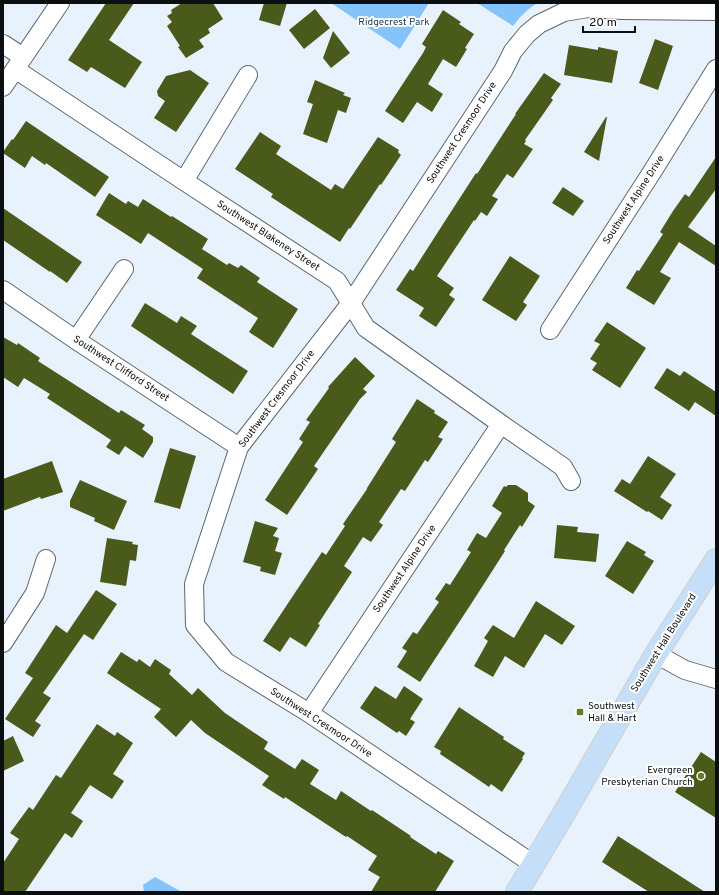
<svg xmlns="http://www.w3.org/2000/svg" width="719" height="895" font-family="Overpass,sans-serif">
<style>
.green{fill:#85c4fa}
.building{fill:#4a5a1b}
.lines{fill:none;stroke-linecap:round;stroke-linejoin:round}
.minor-casing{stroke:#5e6770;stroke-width:20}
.major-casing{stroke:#cecfd0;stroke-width:24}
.minor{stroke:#fff;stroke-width:18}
.major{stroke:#c4dff7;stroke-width:22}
.poi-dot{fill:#677b2c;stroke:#fff;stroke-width:1.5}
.labels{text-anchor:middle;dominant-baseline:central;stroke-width:4;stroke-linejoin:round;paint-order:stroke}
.park-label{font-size:10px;fill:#18374f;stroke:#fff}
.street-label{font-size:10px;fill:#0c0f12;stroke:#fff}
.poi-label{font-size:10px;fill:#0c0f12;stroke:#fff;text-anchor:start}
</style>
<rect width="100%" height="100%" fill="#e7f2fc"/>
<path class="green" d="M331,3H429L400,49Z
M477,3H538C527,9 520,17 513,26Z
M155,877L182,892H144L143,885Z"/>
<path class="building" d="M106,3H134L109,40L142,62L125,88L91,67L87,72L68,60Z
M182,3H213L223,19L208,29L210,33L199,40L204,47L186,58L178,47L180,46L167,26L172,22L167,16L172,13L171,10Z
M264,3H287L280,26L259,20Z
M315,9L330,28L304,49L289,30Z
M443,10L461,22L459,24L474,34L465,48L467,49L456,67L443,59L428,84L443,94L432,112L417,102L403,123L385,111L423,53L426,47L422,44Z
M333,31L350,53L331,68L323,58Z
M655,39L673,46L658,90L639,83Z
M569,45L598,50V47L618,51L612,83L564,75Z
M190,70L209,83L176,132L154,118L165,101L158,96L157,91L166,76Z
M544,73L561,84L551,98L553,100L525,140L526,141L524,144L533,149L513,178L507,174L492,196L498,199L487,216L481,212L475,221L474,220L437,276L454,288L449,295L455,299L436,327L419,316L424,308L396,290L410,269L413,271L445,221L476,173L477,174L516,114H515Z
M315,80L345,93L343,95L351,98L346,113L338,110L327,143L303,134L313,104L307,102Z
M606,117H607L599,161L584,152Z
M26,121L109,177L95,197L46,163L45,165L32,156L25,168L3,153V152L12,139L13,140Z
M260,132L281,146L276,154L331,190L335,184L343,189L378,137L399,150L398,152L401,155L381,185L380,184L350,229L349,228L340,242L271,197L273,194L235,169Z
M716,157V189L688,227L716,246V266L679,242L660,272L671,278L654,305L626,288L637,270L639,271L663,234L660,232L673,211L685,194L689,197Z
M563,187L584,201L573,216L552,203Z
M109,193L126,204L128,201L138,207L143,199L171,217L172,216L208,239L202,249L227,265L229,263L238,268L241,265L260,278L257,282L298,309L273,348L249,332L258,318L197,278L203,269L148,233L141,244L96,215Z
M3,208L82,262L67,283L50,271V272L3,240Z
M510,256L540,276L523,302L527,305L516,321L482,300Z
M145,303L177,323L181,316L197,326L191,334L248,371L233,394L131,326Z
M607,322L646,348L620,388L592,370L597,363L590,359L600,344L594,341Z
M3,337L17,345L18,343L40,358L38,361L119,413L121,410L145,425L142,429L153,437V442L143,458L125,446L119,455L106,447L111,440L47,398L50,394L24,378L18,387L3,377Z
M355,357L375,376L363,389L367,392L360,399L314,466L318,469L287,515L265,500L303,442L299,439L310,422L306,420L329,388L328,387Z
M667,368L680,376L684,371L716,392V416L695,402L689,411L654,388Z
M417,399L435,411L434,413L448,422L438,437L443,439L428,462L425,460L405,491L401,489L379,522L383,525L371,542L363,537L344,566L352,572L318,624L320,625L306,647L290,637L280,652L263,641L322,552L326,555L345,526L343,524L367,489V488L396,442L392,439Z
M170,448L196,456L180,509L154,502Z
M648,456L676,474L660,497L672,505L662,520L648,511L647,512L614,491L622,479L630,484Z
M52,461L63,492L41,499L40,497L3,511V479Z
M80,480L127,501L114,530L94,521L95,518L70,507V501Z
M508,485H516L528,493V501L535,506L522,527L520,525L504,550L505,551L473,601L420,682L397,667L407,651L402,648L413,632L417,634L439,602L435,599L446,583L450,585L471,552L467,550L477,533L486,538L502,513L492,506L504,486L506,487Z
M255,521L278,528L273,536L279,538L275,551L282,553L275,575L260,571L261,567L243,562Z
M557,525L578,527L577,532L599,534L596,562L554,558Z
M107,538L133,542L132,544L138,545L136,561L130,560L126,586L100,582Z
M627,541L646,552L644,555L654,561L633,594L605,576Z
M96,590L117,604L93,640L84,634L43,693L51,698L35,721L41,725L33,737L5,719L33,678L25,673L56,625L67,633Z
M536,601L575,626L562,645L545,634L524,668L505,656L493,677L474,666L488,641L484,638L493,625L514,638Z
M121,652L137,662L139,659L150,667L155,659L171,670L169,674L192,695L198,688L225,713L268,742L264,749L295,769L302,759L319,770L310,784L336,800L341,791L371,811L372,810L411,836L410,837L436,854L438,851L454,861L435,892H371L380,877L368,870L377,856L347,836L346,837L285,797L284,799L262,785L269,776L205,733L191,720L176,737L154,717L161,709L107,673Z
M375,686L396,699L404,686L423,699L410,719L415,722L406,736L399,731L397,733L360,708Z
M459,707L504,737L503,739L525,753L522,758L523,759L502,792L491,784L489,787L473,776L440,754L441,751L434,747Z
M97,724L115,736L117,732L133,743L113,774L124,781L112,799L90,785L71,813L83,821L72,838L65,833L25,892H3V863L19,839L10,833L29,807L33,810L56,775L61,778Z
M13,736L24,761L3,771V741Z
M701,752L716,762V818L675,792Z
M618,836L705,892H649L602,862Z"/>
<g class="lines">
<g class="minor-casing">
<path id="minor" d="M3,44L23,57
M15,69L184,181L337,281L366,328L501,424L563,467L571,481
M3,87L60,3
M184,181L248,75
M3,290L76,340L239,447
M550,330L652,172L716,69
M76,340L124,269
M3,643L35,593L46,559
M656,654L685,670L716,679
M309,713L501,424
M533,864L309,713L226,662L195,625L194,584L239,447L351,303L503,71L513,51L527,34L539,24L564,12L588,8L622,10L716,11"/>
</g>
<g class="major-casing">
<path id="major" d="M517,892L563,815L656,654L716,560"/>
</g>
<use href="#minor" class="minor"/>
<use href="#major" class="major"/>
</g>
<g class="poi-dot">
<rect x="576" y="708" width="8" height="8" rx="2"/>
<circle cx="701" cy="776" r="4"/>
</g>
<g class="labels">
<g class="park-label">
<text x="394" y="22">Ridgecrest Park</text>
</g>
<g class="street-label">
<text transform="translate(462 133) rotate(-57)">Southwest Cresmoor Drive</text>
<text transform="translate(634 200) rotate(-57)">Southwest Alpine Drive</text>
<text transform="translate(268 236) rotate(33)">Southwest Blakeney Street</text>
<text transform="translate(121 369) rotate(33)">Southwest Clifford Street</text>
<text transform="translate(277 399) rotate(-53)">Southwest Cresmoor Drive</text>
<text transform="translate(405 569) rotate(-56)">Southwest Alpine Drive</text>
<text transform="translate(664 643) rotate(-58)">Southwest Hall Boulevard</text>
<text transform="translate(321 723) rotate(33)">Southwest Cresmoor Drive</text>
</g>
<g class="poi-label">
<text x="588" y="706">Southwest<tspan x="588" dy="12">Hall &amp; Hart</tspan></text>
<text x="693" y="770" text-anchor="end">Evergreen<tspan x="693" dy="12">Presbyterian Church</tspan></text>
</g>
</g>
<rect width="719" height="895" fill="none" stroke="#0c0f12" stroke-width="8"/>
<path d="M583 26v6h52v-6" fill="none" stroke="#0c0f12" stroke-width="2"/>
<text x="589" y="26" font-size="12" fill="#0c0f12" stroke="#ffffff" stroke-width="3" paint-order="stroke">20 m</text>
</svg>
